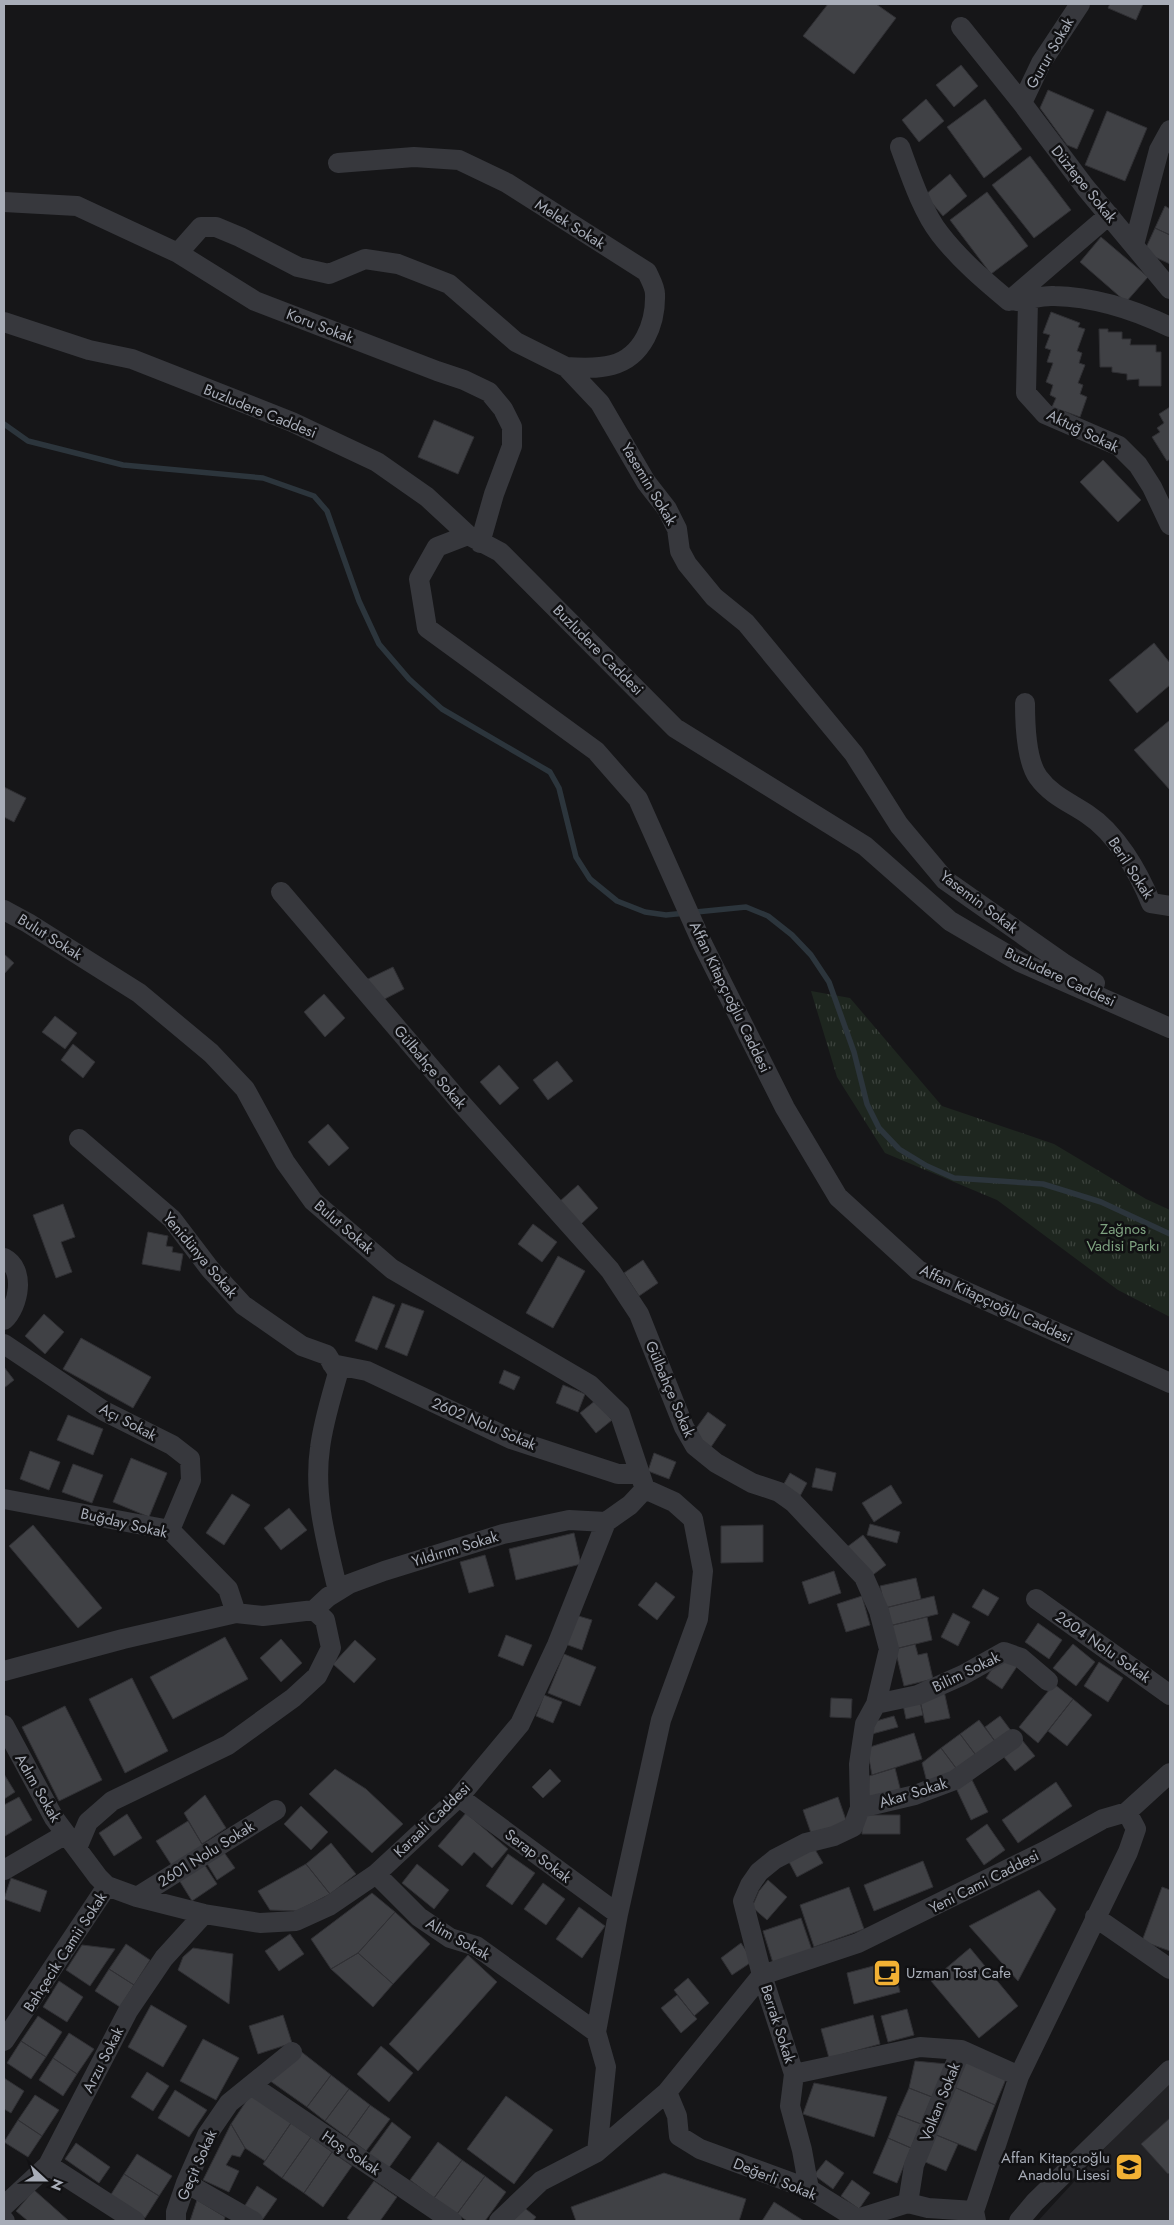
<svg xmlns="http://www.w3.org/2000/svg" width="1174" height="2225" font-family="Jost,sans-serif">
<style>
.built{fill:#222225}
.grass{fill:url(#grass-tufts)}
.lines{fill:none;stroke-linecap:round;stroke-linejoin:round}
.stream{stroke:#2c353c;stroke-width:5.5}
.building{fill:#404145;stroke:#303034}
.minor{stroke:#37383d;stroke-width:20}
.labels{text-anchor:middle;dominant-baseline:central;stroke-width:5;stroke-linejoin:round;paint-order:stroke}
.street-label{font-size:15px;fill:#a8adb8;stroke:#111113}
.park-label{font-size:15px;fill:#7fa381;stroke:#111113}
.poi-label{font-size:15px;fill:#a8adb8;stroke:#111113;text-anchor:start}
</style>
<defs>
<pattern id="grass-tufts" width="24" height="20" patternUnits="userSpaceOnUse" patternTransform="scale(1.25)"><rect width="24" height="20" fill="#1e261f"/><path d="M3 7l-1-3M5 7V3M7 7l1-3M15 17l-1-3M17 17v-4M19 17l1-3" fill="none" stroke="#3c433d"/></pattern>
</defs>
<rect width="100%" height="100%" fill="#161618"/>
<path class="built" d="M1170,2078V2221H1038L1136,2114Z"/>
<path class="grass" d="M811,991L850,998L942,1106L1054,1144L1146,1199L1170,1210V1317L1118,1290L997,1200L885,1153L837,1077Z"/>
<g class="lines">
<path class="stream" d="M4,424L28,441L123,465L263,478L314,496L327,511L359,601L379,644L409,679L442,709L550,772L559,788L576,857L590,879L617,901L645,912L666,915L746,907L768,916L792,935L811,955L829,982L854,1052L867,1104L879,1128L899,1149L927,1166L954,1178L1043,1184L1101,1202L1170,1234"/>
</g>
<path class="building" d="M828,4H876L896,18L854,74L803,36Z
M1110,4H1143L1136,20L1108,8Z
M961,65L978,86L954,107L936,85Z
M1048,90L1094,110L1077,149L1067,145L1040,108Z
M926,99L944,121L919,142L902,120Z
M985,99L1022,149L984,178L947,127Z
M1107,111L1147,128L1125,181L1085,165Z
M1030,156L1071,210L1034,238L992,185Z
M950,174L967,196L943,216L925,195Z
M987,192L1028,246L991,274L950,220Z
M1165,206L1170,209V235L1155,228Z
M1155,228L1170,235V264L1144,252Z
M1101,237L1148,277L1126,302L1080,262Z
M1051,312L1080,323L1078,327L1085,329L1077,351L1082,353L1079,363L1085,365L1078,383L1083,385L1080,394L1087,397L1080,417L1052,407L1056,398L1050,395L1053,385L1046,382L1053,363L1047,362L1051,350L1045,348L1050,335L1043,333Z
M1099,329H1108V332H1122V339H1131L1130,345H1156V352H1161V386H1139V379L1127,380V374L1112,372V367H1100Z
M1170,407V459L1167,461L1152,437L1160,432L1157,428L1164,423L1159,414Z
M434,420L474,437L458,474L418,457Z
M1103,460L1141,500L1118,522L1080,482Z
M1154,643L1170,663V685L1137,713L1109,680Z
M1170,720V790L1134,750Z
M4,787L26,798L14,822L4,817Z
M4,954L14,963L4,974Z
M393,967L404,989L377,1003L366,980Z
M324,994L345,1018L325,1037L304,1012Z
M55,1016L77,1033L65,1049L42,1032Z
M73,1044L95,1062L83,1078L61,1060Z
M557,1061L573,1081L548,1100L533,1080Z
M499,1065L519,1088L500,1105L480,1082Z
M328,1124L349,1148L329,1166L308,1142Z
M578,1185L598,1208L580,1225L559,1202Z
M63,1204L75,1237L61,1242L72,1272L56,1278L33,1215Z
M533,1224L557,1242L542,1262L518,1244Z
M148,1232L168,1236L166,1246L173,1247L172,1252L183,1254L180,1271L142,1264Z
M558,1256L585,1271L553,1328L526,1313Z
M643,1260L658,1283L639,1296L624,1273Z
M373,1296L395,1305L377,1350L355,1341Z
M402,1303L424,1311L407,1356L385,1347Z
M44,1314L64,1332L45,1354L25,1336Z
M81,1338L151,1377L133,1408L63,1369Z
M4,1367L14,1380L4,1388Z
M504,1370L520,1377L514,1390L499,1383Z
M563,1385L585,1394L578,1412L556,1403Z
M596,1400L612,1420L596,1433L580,1413Z
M708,1412L726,1425L711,1447L692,1434Z
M68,1415L103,1429L93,1455L57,1440Z
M30,1451L60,1462L49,1490L20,1479Z
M654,1453L676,1462L669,1479L648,1471Z
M131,1458L167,1473L149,1517L113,1502Z
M73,1464L103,1475L92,1503L62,1492Z
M816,1468L836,1473L832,1491L812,1487Z
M790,1473L807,1483L799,1498L781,1489Z
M891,1485L902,1503L874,1522L862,1503Z
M232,1494L250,1505L224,1545L206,1533Z
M289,1508L307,1530L281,1550L264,1528Z
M870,1524L900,1532L897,1543L867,1535Z
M33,1525L102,1608L78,1628L9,1546Z
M763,1525V1562L721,1563V1526Z
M574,1533L581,1564L516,1580L509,1549Z
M863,1535L886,1565L870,1577L847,1547Z
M485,1555L494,1586L469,1593L460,1562Z
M834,1571L841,1593L809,1604L802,1582Z
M916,1578L921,1599L885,1608L880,1586Z
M656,1582L675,1597L657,1620L638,1605Z
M983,1589L999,1598L988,1616L972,1607Z
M862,1596L870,1625L846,1632L837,1604Z
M934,1596L938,1614L889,1626L885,1608Z
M953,1613L970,1622L958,1646L941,1637Z
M575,1615L592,1620L582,1650L565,1644Z
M927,1617L932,1640L895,1649L889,1626Z
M1038,1623L1062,1640L1049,1659L1025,1642Z
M506,1635L532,1645L523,1666L498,1656Z
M225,1637L248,1679L173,1719L150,1677Z
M281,1639L302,1663L281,1682L260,1658Z
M355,1640L376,1659L354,1683L333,1664Z
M915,1644L918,1655L927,1653L933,1679L904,1686L895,1649Z
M1073,1644L1095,1662L1076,1686L1053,1668Z
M564,1654L596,1667L580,1706L548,1693Z
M1002,1654L1018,1665L1002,1689L986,1678Z
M1099,1662L1123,1678L1108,1702L1084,1686Z
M132,1678L168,1751L125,1773L89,1699Z
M1054,1684L1073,1699L1038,1743L1019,1727Z
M944,1691L950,1718L925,1723L919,1696Z
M544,1695L562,1702L553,1723L536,1716Z
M919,1696L923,1715L906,1719L902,1700Z
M831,1698L852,1699L851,1718L830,1717Z
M1073,1699L1092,1715L1067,1746L1048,1731Z
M65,1706L102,1780L59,1801L22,1727Z
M894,1716L898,1727L872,1734L869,1723Z
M1000,1716L1012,1732L997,1744L985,1727Z
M979,1720L997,1744L978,1758L960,1734Z
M914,1733L922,1759L872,1775L867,1748Z
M960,1734L978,1758L959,1772L941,1748Z
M1022,1740L1035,1756L1015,1771L1003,1756Z
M941,1748L959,1772L928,1786L922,1763Z
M895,1768L901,1792L868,1801L869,1776Z
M335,1769L366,1789L403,1824L372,1853L309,1794Z
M550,1769L561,1781L543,1798L532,1787Z
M4,1774L15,1792L4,1799Z
M972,1780L988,1812L971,1820L956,1788Z
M1056,1782L1072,1806L1018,1843L1002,1820Z
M205,1795L226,1828L202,1844L184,1813Z
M19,1797L32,1820L5,1836L4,1805Z
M838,1797L847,1823L812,1836L803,1810Z
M301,1806L328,1832L311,1850L284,1824Z
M466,1813L508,1849L492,1868L474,1852L462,1866L438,1846Z
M127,1814L142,1838L114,1856L99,1833Z
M862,1815H900V1834H862Z
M188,1821L205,1849L174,1869L156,1841Z
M987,1824L1005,1850L984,1865L966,1839Z
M331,1843L356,1874L330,1894L306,1864Z
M813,1846L823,1863L797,1877L788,1860Z
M223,1851L235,1868L217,1880L206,1862Z
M508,1854L535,1873L512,1905L486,1886Z
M923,1861L933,1887L874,1911L864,1885Z
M204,1864L217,1884L192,1901L179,1880Z
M306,1864L330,1894L297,1911L270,1910L258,1891Z
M417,1864L449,1890L434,1909L402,1883Z
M11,1878L47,1891L40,1912L4,1899Z
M768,1880L787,1897L767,1920L752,1907L759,1891Z
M543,1883L565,1899L546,1925L524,1909Z
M849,1887L864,1929L814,1947L800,1905Z
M1162,1887L1170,1890V1951L1142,1941Z
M1039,1890L1056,1909L1018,1981L969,1926Z
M372,1893L395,1912L358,1953L331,1969L311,1939Z
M579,1907L605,1926L582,1958L556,1939Z
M395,1912L430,1944L393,1984L358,1953Z
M801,1918L812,1950L773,1963L763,1931Z
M290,1934L304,1954L279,1971L265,1951Z
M741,1943L753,1961L732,1975L721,1958Z
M126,1944L150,1960L134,1985L109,1969Z
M82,1945L115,1949L90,1986L66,1970Z
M193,1948L233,1954L229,2004L178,1970L183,1957Z
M970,1948L1018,2006L979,2038L931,1981Z
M358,1953L393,1984L373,2007L331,1969Z
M468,1955L497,1982L418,2071L389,2044Z
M892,1961L900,1992L854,2004L847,1973Z
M109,1969L134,1985L120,2007L95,1991Z
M688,1978L709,2003L694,2016L674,1990Z
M59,1981L83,1997L67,2022L43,2007Z
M677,1995L697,2019L681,2033L661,2008Z
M151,2005L187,2026L163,2067L128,2047Z
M907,2009L914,2035L888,2042L881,2016Z
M283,2015L292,2043L258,2054L249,2026Z
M873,2015L880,2044L829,2058L821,2029Z
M38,2016L62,2032L46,2057L21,2041Z
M69,2033L94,2049L77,2074L53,2058Z
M203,2039L239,2058L216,2100L180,2081Z
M21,2041L46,2057L31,2079L7,2063Z
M381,2046L413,2073L389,2102L357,2074Z
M299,2050L331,2075L307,2107L266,2078Z
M53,2058L77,2074L63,2096L39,2080Z
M915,2061L947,2064L932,2097L909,2088Z
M965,2061L1006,2079L995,2105L954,2087Z
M147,2072L169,2086L153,2111L131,2097Z
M331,2075L349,2089L325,2121L307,2107Z
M4,2078L24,2091L11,2113L4,2109Z
M814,2083L887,2097L874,2137L803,2114Z
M954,2087L995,2105L976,2151L934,2134Z
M909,2088L932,2097L921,2124L897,2115Z
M349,2089L370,2105L347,2137L325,2121Z
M175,2090L207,2110L189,2137L158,2118Z
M251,2094L291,2123L265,2161L245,2148L231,2124Z
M35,2095L59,2110L42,2136L18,2120Z
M506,2096L553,2130L514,2184L467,2149Z
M370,2105L390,2119L366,2151L347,2137Z
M897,2115L921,2124L911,2148L888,2138Z
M1170,2118V2172L1168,2174L1141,2144Z
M18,2120L42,2136L28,2157L4,2142Z
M392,2122L411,2137L388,2169L368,2155Z
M291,2123L311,2137L282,2178L263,2164Z
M231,2124L245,2148L240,2157L232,2155L226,2165L239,2171L229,2192L203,2180Z
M934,2134L958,2144L946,2171L923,2161Z
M311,2137L332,2152L304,2193L282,2178Z
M888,2138L911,2148L897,2183L873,2173Z
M438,2142L462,2160L434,2198L410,2180Z
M76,2143L110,2167L99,2183L65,2159Z
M332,2152L352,2166L323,2207L304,2193Z
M137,2154L172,2176L159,2196L124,2174Z
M462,2160L485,2176L457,2214L434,2198Z
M826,2160L844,2173L833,2189L814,2175Z
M664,2173L746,2199L739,2221H576L571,2207Z
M124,2174L159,2196L145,2218L110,2196Z
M485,2176L506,2192L485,2221H467L457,2214Z
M852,2180L870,2193L859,2209L841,2196Z
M374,2181L397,2197L380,2221H351L347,2218Z
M257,2186L277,2199L263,2219L244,2207Z
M34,2190L69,2221H28L16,2211Z
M197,2200L225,2217L224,2221H190Z
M774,2202L804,2221H762Z
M522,2206L536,2217L533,2221H510Z"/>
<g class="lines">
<path class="minor" d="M961,27L1022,103L1085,187L1170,289
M1022,103L1041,63L1080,4
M900,147C910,174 922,211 940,234C960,260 985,281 1009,301L1109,215
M338,163L414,157L459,160L507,183L647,272C650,279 655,287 655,294C656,323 643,357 612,365C597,369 581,368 566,367
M4,202L77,206L178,253L255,301L437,371L464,380L489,392L503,409L512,427V446L494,494L480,543
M1134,245L1159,150L1170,130
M178,253L201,227H216L240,237L298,267L329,274L365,259L398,264L449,284L516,342L566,367L600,403L646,482L667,509L677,529L680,551L687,564L714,597L746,623L854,754L899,825L945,880L1063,963L1095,983
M1028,300L1026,393L1045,414L1119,446L1138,465L1152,487L1170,525
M1016,301C1029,300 1042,295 1054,296C1094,297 1135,310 1170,327
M4,322L89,350L132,359L292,422L377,462L427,497L468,535L500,552L675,728L865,846L950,921L1020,962L1170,1028
M468,535L437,547L419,579L427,628L596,751L638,799L703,945L785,1108L838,1197L918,1270L1170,1383
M1025,703C1025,723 1026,760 1038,777C1051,795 1069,802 1087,814C1116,833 1138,871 1151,903L1170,906
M281,892L460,1102L610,1270L639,1314L684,1427L695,1446L716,1463L752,1483L779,1492L793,1502L864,1577L879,1611L889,1649L876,1704L865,1724L859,1764L860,1808L853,1827L834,1836L806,1843L775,1859L759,1872L750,1885L743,1901L762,1975L794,2074L790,2106L802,2150L809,2189
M4,910L28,923L139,993L211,1053L245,1089L285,1162L313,1201L392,1269L590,1385L620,1414L645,1489
M79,1139L172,1219L210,1269L243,1305L302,1346L327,1355L338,1373C331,1398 323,1423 320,1448C313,1496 327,1544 338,1591
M4,1258C26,1269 19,1306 4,1320
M4,1344L104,1411L172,1445L190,1459L191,1480L170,1530
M332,1364L367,1371L511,1439L618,1474H640
M4,1499L170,1530L228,1589L236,1613
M1036,1599L1170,1695
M314,1610L328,1597L349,1584L384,1571L503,1534L569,1520L606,1522
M4,1671L123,1639L236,1613L263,1616L314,1610L325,1620L331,1648L317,1676L293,1698L228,1745L112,1801L88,1822L77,1848
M876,1704L918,1695L963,1675L1004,1652L1021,1658L1048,1681
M4,1725L54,1818L98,1877L107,1886L137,1897L204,1914L260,1923L296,1921L329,1906L376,1874L459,1797L520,1724L557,1645L606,1522L630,1505L645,1489L674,1502L693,1519L703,1571L698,1619L661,1720L618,1914L596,2032L606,2067L597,2152
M459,1797L618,1914
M860,1808L915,1795L955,1780L1013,1739
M1127,1812L1170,1773
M4,1870L66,1834
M376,1874L419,1917L450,1938L476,1946L596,2032
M137,1897L276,1810
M1095,1917L1170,1969
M4,2041L107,1886
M794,2074L920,2047L961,2050L1019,2076
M251,2085L452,2221
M667,2092L677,2116L679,2136L700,2149L809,2189L857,2219L908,2203L928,2208L974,2211
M48,2165L135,2221
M186,2183L253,2221
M908,2203L914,2165L961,2050
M4,2206L48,2165L128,2011L164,1958L204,1914
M4,2220L5,2221
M176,2221V2212L186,2183L207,2135L229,2103L292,2052
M499,2221L541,2181L597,2152L667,2092L762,1975L858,1943L1047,1850L1103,1819L1127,1812L1136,1829L1128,1852L1019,2076L974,2211L976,2221
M1019,2221L1035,2202L1170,2070"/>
</g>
<defs>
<g id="cafe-square" transform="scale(1.4375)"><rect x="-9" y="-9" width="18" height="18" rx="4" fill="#f2b134" stroke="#111113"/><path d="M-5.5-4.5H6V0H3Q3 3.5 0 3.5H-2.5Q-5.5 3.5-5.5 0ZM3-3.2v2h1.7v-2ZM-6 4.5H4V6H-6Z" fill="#111"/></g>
<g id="school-square" transform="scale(1.4375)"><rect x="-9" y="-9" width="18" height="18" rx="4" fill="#f2b134" stroke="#111113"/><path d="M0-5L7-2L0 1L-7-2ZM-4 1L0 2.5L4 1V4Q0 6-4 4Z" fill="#111"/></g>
</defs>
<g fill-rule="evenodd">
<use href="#cafe-square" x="887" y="1973"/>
<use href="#school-square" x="1129" y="2167"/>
</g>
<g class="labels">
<g class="street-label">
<text transform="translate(1050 53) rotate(-60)">Gurur Sokak</text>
<text transform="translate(1084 184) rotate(51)">Düztepe Sokak</text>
<text transform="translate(570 224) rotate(32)">Melek Sokak</text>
<text transform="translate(320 326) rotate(21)">Koru Sokak</text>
<text transform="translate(260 411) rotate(22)">Buzludere Caddesi</text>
<text transform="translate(1083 431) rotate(26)">Aktuğ Sokak</text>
<text transform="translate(649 484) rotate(59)">Yasemin Sokak</text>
<text transform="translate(598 650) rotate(45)">Buzludere Caddesi</text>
<text transform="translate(1131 868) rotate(57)">Beril Sokak</text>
<text transform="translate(979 902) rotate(37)">Yasemin Sokak</text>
<text transform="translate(50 937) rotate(32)">Bulut Sokak</text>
<text transform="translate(1060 977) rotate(25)">Buzludere Caddesi</text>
<text transform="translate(730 997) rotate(64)">Affan Kitapçıoğlu Caddesi</text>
<text transform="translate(430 1067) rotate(50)">Gülbahçe Sokak</text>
<text transform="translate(344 1227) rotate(41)">Bulut Sokak</text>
<text transform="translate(200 1255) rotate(50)">Yenidünya Sokak</text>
<text transform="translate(996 1304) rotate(25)">Affan Kitapçıoğlu Caddesi</text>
<text transform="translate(670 1389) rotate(67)">Gülbahçe Sokak</text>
<text transform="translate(128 1422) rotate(28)">Açı Sokak</text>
<text transform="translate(484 1424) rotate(23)">2602 Nolu Sokak</text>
<text transform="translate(124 1523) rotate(13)">Buğday Sokak</text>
<text transform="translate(455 1549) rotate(-17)">Yıldırım Sokak</text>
<text transform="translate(1103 1647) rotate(35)">2604 Nolu Sokak</text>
<text transform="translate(966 1672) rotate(-26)">Bilim Sokak</text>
<text transform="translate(38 1788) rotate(60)">Adım Sokak</text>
<text transform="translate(913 1793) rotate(-17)">Akar Sokak</text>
<text transform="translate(432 1820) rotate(-44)">Karaali Caddesi</text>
<text transform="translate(206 1854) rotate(-32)">2601 Nolu Sokak</text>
<text transform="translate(538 1856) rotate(37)">Serap Sokak</text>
<text transform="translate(984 1882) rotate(-27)">Yeni Cami Caddesi</text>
<text transform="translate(458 1939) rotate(29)">Alim Sokak</text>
<text transform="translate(65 1952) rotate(-57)">Bahçecik Camii Sokak</text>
<text transform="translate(778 2024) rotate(72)">Berrak Sokak</text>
<text transform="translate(103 2060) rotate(-63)">Arzu Sokak</text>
<text transform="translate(940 2102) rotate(-68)">Volkan Sokak</text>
<text transform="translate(351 2153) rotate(34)">Hoş Sokak</text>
<text transform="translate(197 2165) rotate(-66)">Geçit Sokak</text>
<text transform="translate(775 2179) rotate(22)">Değerli Sokak</text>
</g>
<g class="park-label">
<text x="1123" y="1229">Zağnos<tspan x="1123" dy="17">Vadisi Parkı</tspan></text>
</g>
<g class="poi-label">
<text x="906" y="1973">Uzman Tost Cafe</text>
<text x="1110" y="2158" text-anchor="end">Affan Kitapçıoğlu<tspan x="1110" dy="17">Anadolu Lisesi</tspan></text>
</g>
</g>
<rect width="1174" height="2225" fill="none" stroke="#a8adb8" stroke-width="10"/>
<g transform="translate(45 2180) rotate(111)" stroke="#111113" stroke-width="4" paint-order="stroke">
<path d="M0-4L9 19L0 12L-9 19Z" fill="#a8adb8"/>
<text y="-8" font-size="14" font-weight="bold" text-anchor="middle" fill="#a8adb8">N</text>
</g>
</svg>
